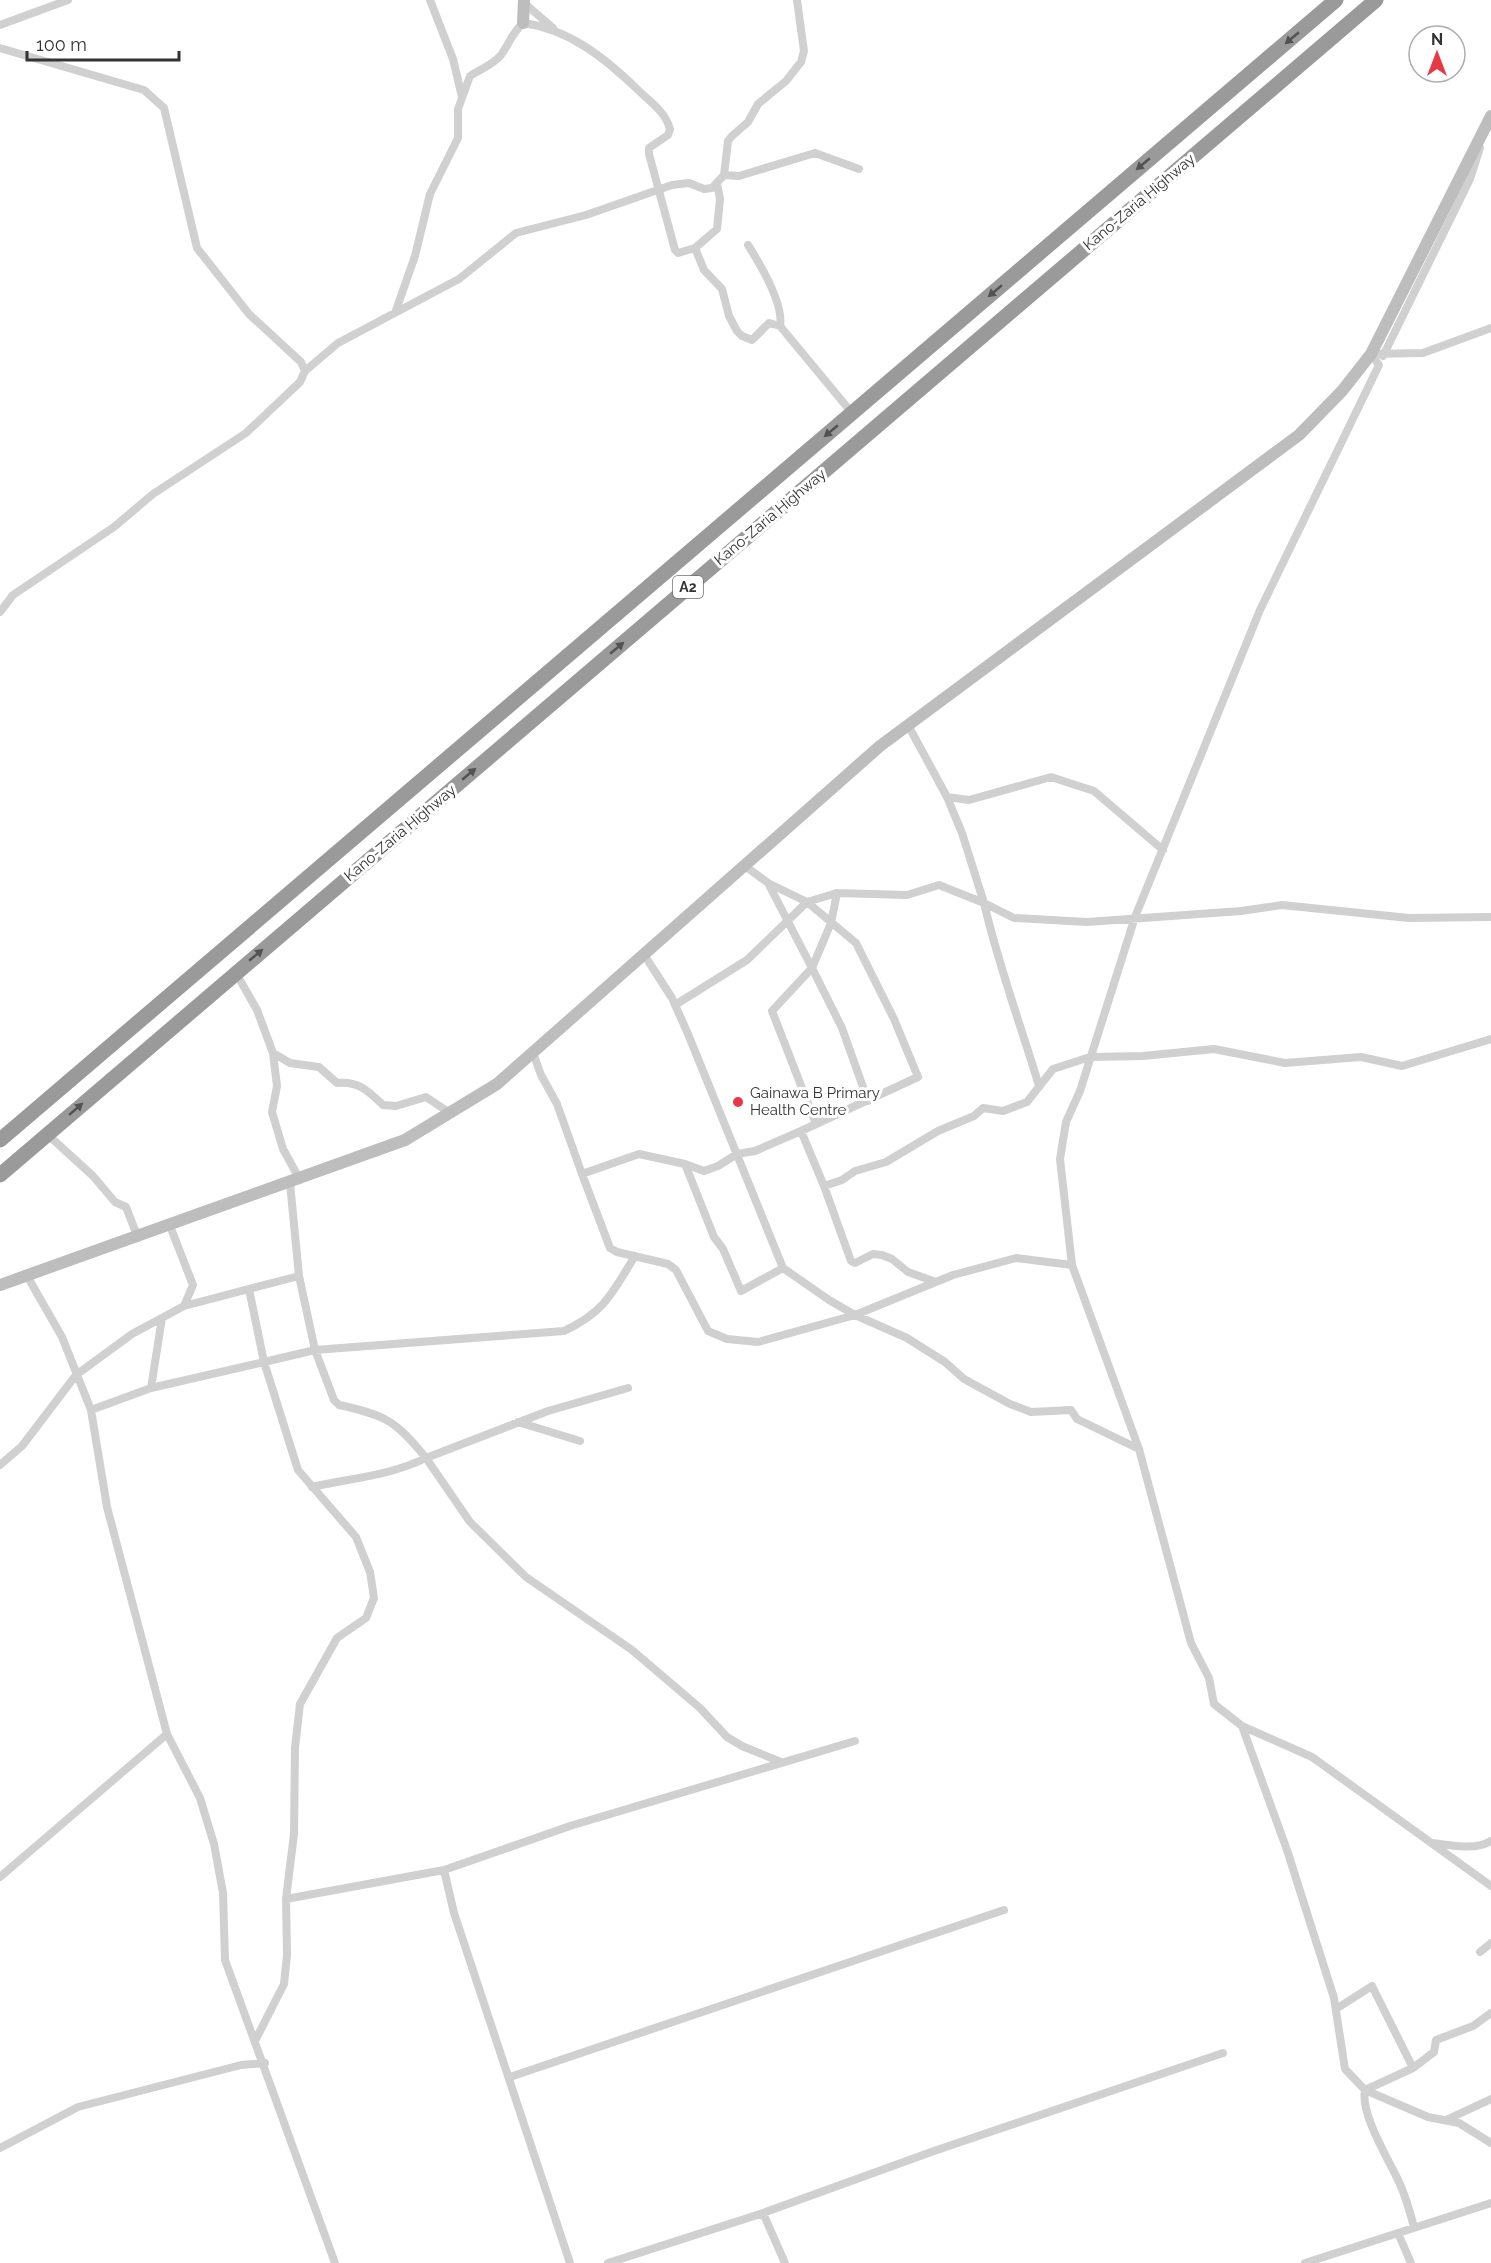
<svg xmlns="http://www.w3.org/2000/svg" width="1491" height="2263" font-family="Raleway,sans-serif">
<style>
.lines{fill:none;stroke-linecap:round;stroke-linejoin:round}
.street{stroke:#d0d0d0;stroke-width:8}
.secondary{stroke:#bdbdbd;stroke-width:12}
.highway{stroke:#9a9a9a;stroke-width:15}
.oneway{fill:#525252}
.poi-dot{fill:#e63946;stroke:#fff;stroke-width:2}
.labels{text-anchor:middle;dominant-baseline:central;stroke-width:6;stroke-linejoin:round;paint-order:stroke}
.shield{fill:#fff;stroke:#707070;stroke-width:1.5}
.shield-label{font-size:14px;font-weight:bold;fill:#333}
.street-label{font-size:15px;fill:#333;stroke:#fff}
.poi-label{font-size:15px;fill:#333;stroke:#fff;text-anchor:start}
</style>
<rect width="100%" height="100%" fill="#fff"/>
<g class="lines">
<path class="street" d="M430,0L453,59L462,97
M524,3L553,28
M0,25L68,0
M0,48L144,90L164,108L197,248L249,314L301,362L305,371L300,382L246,433L153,494L114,527L13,595L0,612
M724,175L739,176L815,153L859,169
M748,245C760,264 784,304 780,326
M695,248L717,229L720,199L717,184
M395,313L415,256L430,194L458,138V109L470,76C480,69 493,65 501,55C509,44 512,33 523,23C569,29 605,58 638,90C650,102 665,111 670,129L668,135L649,148V154L675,250L678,253L695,248L704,270L722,289L729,316L737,331L742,336L752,340L769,323L780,326L852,413
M1491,328L1423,353L1371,354L1379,365L1260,610L1135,917L1080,1091L1066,1122L1060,1159L1072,1265L1139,1449L1191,1643L1209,1678L1214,1704L1242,1726L1287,1850L1334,1998L1345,2069L1365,2090L1428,2117L1459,2123L1491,2143
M1383,356L1470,179L1480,148
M305,371L338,343L459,279L516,233L586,215L672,185L689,183L704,189L712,188L724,175L728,141L732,136L748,122L758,104L786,81L801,62L804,51L797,0
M908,725L947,797L962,833L984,903L1014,918L1087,922L1241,911L1282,905L1409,918L1491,917
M947,797L969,800L1051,777L1094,791L1163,850
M745,866L768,883L807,902L856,943L894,1019L918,1077L801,1131
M768,883L812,968L772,1011L816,1124
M837,893L831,923L812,968L842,1028L868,1101
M645,956L672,998L688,1034L783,1268
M236,973L257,1010L273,1053L277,1086L272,1112L283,1149L300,1180
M675,1005L747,960L807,902L837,893L907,895L939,885L984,903C998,964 1021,1026 1039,1086
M273,1053L290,1063L319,1067L337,1083C359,1081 368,1091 383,1105L396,1106L426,1097L450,1113
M533,1053L541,1075L557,1104L582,1174L639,1154L685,1164L714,1237L723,1249L741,1291L783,1268L829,1300L855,1315L907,1338L945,1362L964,1379L1010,1404L1031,1412L1071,1410L1077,1419L1139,1449
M47,1134L93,1176L115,1202L126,1207L138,1238
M685,1164L704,1171L718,1166L737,1154L755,1151L801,1131L824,1186L842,1180L855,1171L886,1162L938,1131L974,1116L983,1108L1003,1111L1027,1102L1053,1069L1090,1057L1143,1056L1214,1049L1285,1063L1361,1057L1402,1066L1491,1039
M582,1174L610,1248L617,1252L668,1264L676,1270L708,1331L727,1339L758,1342L855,1315L953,1275L1016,1258L1072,1265
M824,1186L851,1261L855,1263L873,1254L882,1255L892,1259L908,1272L936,1282
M170,1226L193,1285L184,1306
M26,1274L62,1337L91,1410
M162,1318L151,1388L91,1410L107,1507L167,1734L200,1798L214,1844L223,1893L225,1960L335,2263
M151,1388L264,1362L249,1289
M628,1388L548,1411L426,1458C396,1421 386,1415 339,1405L334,1400L315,1350L564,1331C605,1312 612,1293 635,1256
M518,1422L580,1441
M0,1465L22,1446L76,1375L132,1334L184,1306L299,1276L290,1183
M312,1487C351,1478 389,1476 426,1458L470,1522L526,1577L632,1650L700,1708L727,1737L742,1746L781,1762
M1242,1726L1312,1757L1491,1886
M1432,1843C1450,1845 1475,1851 1491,1841
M444,1870L454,1913L570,2263
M0,1877L167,1734
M286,1899L444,1870L570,1826L855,1741
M1480,1952L1491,1943
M1336,2009L1372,1986L1413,2068
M256,2039L284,1984L287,1955L286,1899L294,1834L295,1748L300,1704L337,1638L366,1618L374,1598L370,1572L356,1537L298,1470L264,1362L315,1350L299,1276
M510,2077L1004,1910
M1446,2120L1491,2099
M0,2148L78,2107L241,2065L265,2063
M763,2213L934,2151L1223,2053
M1414,2227C1410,2212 1406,2197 1399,2182C1389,2160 1360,2114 1365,2090L1413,2068L1434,2052L1436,2040L1473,2026L1491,2013
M1398,2233L1411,2263
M608,2263L763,2213L785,2263
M1305,2263L1491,2203"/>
<path class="secondary" d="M523,23L524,0
M0,1285L405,1140L497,1084L880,746L1299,435L1342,391L1371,354L1491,116"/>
<path class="highway" d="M0,1140L1336,0
M0,1175L1376,0"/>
</g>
<defs><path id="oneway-solid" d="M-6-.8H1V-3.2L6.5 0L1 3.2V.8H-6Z" transform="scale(1.5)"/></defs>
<g class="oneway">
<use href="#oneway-solid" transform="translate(1292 38) rotate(140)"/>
<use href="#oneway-solid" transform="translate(1143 164) rotate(140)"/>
<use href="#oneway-solid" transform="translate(995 291) rotate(140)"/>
<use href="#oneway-solid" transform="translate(831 431) rotate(140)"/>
<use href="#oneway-solid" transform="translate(617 648) rotate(-40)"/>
<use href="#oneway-solid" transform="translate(469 774) rotate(-40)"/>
<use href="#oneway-solid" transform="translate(256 955) rotate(-40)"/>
<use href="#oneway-solid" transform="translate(76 1109) rotate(-41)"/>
</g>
<circle class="poi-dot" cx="738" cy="1102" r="6"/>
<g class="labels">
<rect class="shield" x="673" y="576" width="30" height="22" rx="4.5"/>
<g class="shield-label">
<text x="688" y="587">A2</text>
</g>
<g class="street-label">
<text transform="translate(1139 202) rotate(-40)">Kano-Zaria Highway</text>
<text transform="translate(770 517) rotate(-40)">Kano-Zaria Highway</text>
<text transform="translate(400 833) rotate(-40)">Kano-Zaria Highway</text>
</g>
<g class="poi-label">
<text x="750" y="1093">Gainawa B Primary<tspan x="750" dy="17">Health Centre</tspan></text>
</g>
</g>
<g transform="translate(1437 54)"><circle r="28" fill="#ffffff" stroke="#adadad" stroke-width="1.5"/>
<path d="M0-4.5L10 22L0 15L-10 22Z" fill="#e63946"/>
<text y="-9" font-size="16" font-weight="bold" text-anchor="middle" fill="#333333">N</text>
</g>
<path d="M27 51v9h152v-9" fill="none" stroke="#333333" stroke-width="3"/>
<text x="36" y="51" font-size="18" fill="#333333" stroke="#ffffff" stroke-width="4.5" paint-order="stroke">100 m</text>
</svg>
